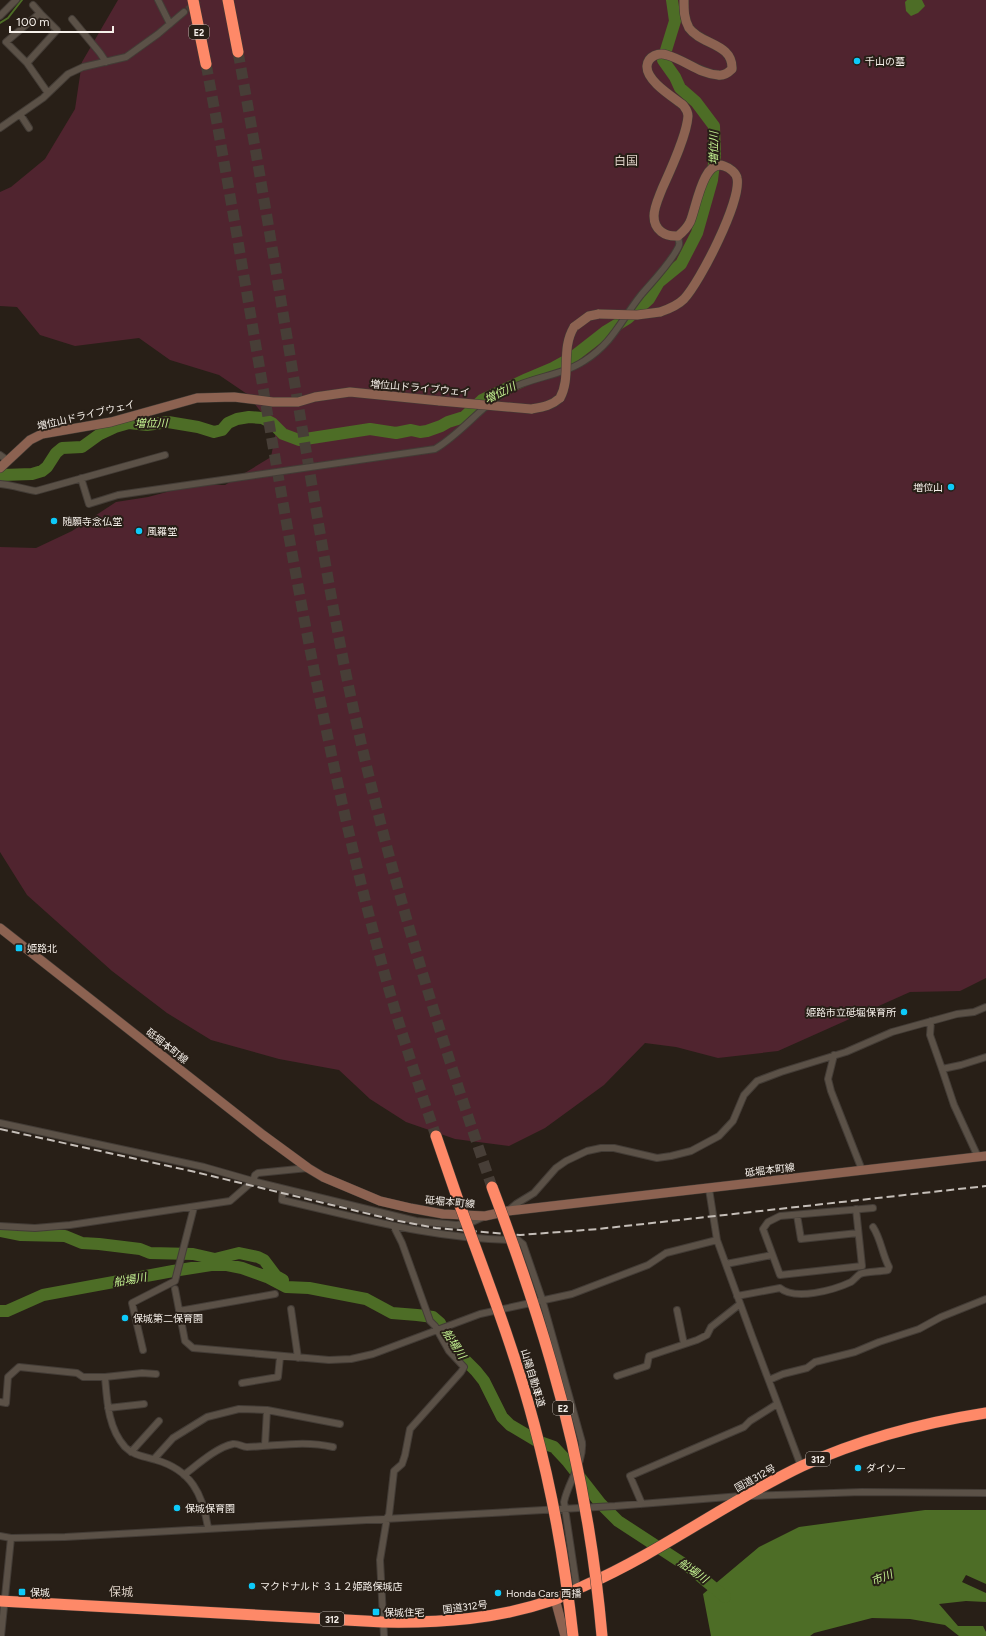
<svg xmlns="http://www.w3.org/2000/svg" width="986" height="1636" font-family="Figtree,'Noto Sans JP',sans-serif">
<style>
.green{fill:#50242f}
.water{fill:#4d6d26}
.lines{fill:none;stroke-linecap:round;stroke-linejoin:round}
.stream{stroke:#4d6d26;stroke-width:2}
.river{stroke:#4d6d26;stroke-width:12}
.street-tunnel{stroke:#473e37;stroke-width:6;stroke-dasharray:6 3;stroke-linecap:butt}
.highway-tunnel{stroke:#473e37;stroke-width:11;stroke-dasharray:11 5.5;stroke-linecap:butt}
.street-casing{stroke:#433c36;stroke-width:8}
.secondary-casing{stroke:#433c36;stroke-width:10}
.highway-casing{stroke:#433c36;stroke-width:12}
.street{stroke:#5b5147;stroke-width:6}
.secondary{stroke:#8c6251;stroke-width:9}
.highway{stroke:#fe8968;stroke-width:11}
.rail{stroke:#c5beb8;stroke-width:2;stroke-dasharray:8 4;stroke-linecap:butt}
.secondary-bridge-casing{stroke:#433c36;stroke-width:10;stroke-linecap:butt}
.highway-bridge-casing{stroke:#433c36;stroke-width:12;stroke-linecap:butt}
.secondary-bridge{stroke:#8c6251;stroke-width:9}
.highway-bridge{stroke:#fe8968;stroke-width:11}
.poi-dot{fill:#0dcafa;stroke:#281f17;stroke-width:1.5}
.labels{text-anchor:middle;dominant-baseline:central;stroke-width:4;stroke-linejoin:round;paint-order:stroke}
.shield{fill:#281f17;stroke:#b8b1ab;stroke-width:1}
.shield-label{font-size:9px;font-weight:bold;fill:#f6f0ea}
.poi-label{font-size:10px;fill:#f6f0ea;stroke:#281f17;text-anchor:start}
.street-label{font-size:10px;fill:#f6f0ea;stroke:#281f17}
.water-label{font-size:11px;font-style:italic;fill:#c6f593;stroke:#281f17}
.quarter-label{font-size:12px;fill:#dbcfc4;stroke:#281f17}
</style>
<rect width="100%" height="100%" fill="#281f17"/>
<path class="green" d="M118,0H986V978L960,991L910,992L778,1051L718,1058L676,1047L645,1043L604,1085L545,1128L509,1146L455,1139L406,1122L370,1099L339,1070L279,1059L211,1040L167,1013L112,971L27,895L0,852V547L36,548L72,531L116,502L148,497L193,485H225L271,457L276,431L247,394L219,375L170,360L139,338L75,346L40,335L17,307L0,306V192L11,187L45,159L75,109L82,62Z"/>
<path class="water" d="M907,0H922L925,6L918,13L911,16L906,11L905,2Z
M925,1510H986V1584L966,1575L962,1582L986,1593V1602L966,1601L939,1604L958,1626H983L986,1632V1636H959L945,1625L910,1619L872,1618L814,1633L810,1636H711L703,1594L759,1547L799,1527Z"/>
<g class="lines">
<path class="stream" d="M0,23L8,18L22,0
M0,1316L7,1311"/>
<path class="river" d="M0,477L2,475L32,474L42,471L47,467L56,453L62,448L82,447L100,434L115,427L129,423L147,425L168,422L198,427L214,432L222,430L228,423L237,419L249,417L262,418L272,423L283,434L299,440L370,429L396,433L411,430L420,432L427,431L441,426L448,422L464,417L482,400L527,379L553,368L573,357L605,332L628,318L649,299L659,282L681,264L697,233L712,180L715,155L714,126L696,102L680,88L675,77L663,60L675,21L672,0
M0,1231L21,1235L65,1236L82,1243L99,1244L140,1249L150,1253L193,1254L215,1259L239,1253L258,1257L264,1260L276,1276L283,1280
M0,1311H7L43,1295L173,1271L211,1265H227L242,1268L267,1277L286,1287L309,1288L366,1299L392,1313L417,1315L433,1317L440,1323L445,1335L457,1352L476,1371L484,1381L502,1417L510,1425L537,1441L554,1447L568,1462L600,1503L618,1521L690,1568L725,1597"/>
<path class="street-tunnel" d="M180,15L199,0"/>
<path class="highway-tunnel" d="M238,52C261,177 281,302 302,427C316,508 329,589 345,669C381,845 433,1017 492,1187
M206,64C264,369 303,679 386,979C401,1032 418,1084 436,1136"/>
<g class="street-casing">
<path id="street" d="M158,0L170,24
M33,5L40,13
M0,16L16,0
M72,19L100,53L106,62
M27,63L57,30L40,13L6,42L27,63L48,93
M20,114L29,128
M0,128L43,98L68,74L83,67L126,57L158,34L184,12
M0,455L7,460
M81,478L89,504L118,495L435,449C462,433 481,406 508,390C531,377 561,376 584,361C613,343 621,320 641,295C653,281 665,269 675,253C676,251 679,247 679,245C680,243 678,239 678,236
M0,484C13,485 23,489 36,491L165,455
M931,1021L930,1035L942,1069L954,1105L978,1157
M834,1055L828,1079L831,1091L862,1170
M942,1069L961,1065L986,1057
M0,1123L204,1167L253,1181L416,1221L457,1225L472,1222L483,1217
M283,1189L282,1200C361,1218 436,1240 518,1240L523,1244L542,1299L582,1442C584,1463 568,1482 564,1502L577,1589
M709,1189L717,1240L752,1336L801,1466
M856,1209L862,1266L780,1275L763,1229L768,1222L780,1216L873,1208
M509,1210L516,1204L534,1193L556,1168L566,1161L587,1151L601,1148H614L657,1158L671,1156L691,1151L719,1136L733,1121L744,1095L757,1081L781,1072L846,1052L892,1032L957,1014L974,1012L986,1007
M797,1215L801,1239L858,1233
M0,1226L35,1228L70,1225L230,1201L253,1181L255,1175L258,1173L308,1168
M726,1264L772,1255
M175,1289L185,1341L193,1348L329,1360L351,1359L373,1354L480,1314L572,1294L648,1265L666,1253L717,1240
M737,1296L780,1288C795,1301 834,1290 851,1282C854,1280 857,1276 860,1274C867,1271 880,1272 888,1270L889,1267C882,1254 881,1239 873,1227
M291,1309L298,1358
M677,1310L684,1344
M179,1311L275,1294
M143,1350L132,1303L175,1281L194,1207
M617,1376L647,1366L649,1356L697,1340L707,1335L711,1327L740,1304
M105,1377L142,1373L156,1374
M769,1380L783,1374L807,1368L815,1362L855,1352L879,1342L919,1329L941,1317L986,1299
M242,1383L278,1377L280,1357
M0,1402L6,1403L8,1377L19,1367L77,1373L83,1377H105C107,1401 108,1428 125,1447C134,1456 144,1456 156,1460C191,1470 203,1494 208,1528
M108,1408L144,1404
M265,1445L267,1410
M131,1452L159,1421
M154,1459L173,1438L207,1417L239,1409L267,1410L340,1424
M184,1475C197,1465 217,1447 233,1444C238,1443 242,1447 247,1447C278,1446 303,1440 333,1447
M750,1496L862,1492L986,1493
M642,1504L630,1476L744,1427L750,1421L777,1404
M0,1536L11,1538L65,1537L615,1506L741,1496
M1,1636L11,1538
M384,1636L380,1560L387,1518L389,1515L394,1471L402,1464L405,1455L410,1429L461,1372L464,1367L449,1351L435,1326L430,1321L402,1243L394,1227"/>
</g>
<g class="secondary-casing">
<path id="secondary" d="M660,312C669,309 677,306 684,299C700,282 742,200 737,178C736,173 730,168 724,166C703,158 696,209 690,222C687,228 683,232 678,236C665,237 654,230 654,216C654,207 659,197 662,189C670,171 687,135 688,116C688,111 686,109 683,105C673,97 646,81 647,66C648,56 659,52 667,55C685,60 700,74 718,75C724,76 728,73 732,69C733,43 701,45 689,28C684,19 684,10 684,0
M574,327L589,316L599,314
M531,409C543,407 551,406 560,398
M0,468L30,440L42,434L111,422L197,398L234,397L273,402H298L315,397L350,392L440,401
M0,928L263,1135L308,1168L323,1177L380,1201L410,1208L443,1214L485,1216L508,1211L986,1156
M555,1599L565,1636"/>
</g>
<g class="highway-casing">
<path id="highway" d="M193,0L206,64
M228,0L238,52
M436,1136L458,1200
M0,1601L383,1622C443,1623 497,1619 553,1600C564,1596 575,1590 586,1585C661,1552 728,1501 802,1466C861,1439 922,1423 986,1413"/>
</g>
<use href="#street" class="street"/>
<use href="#secondary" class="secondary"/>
<use href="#highway" class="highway"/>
<path class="rail" d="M0,1129L191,1171L394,1220L436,1228L520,1235L598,1229L986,1186"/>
<g class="secondary-bridge-casing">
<path id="secondary-bridge" d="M599,314L637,315L660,312
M560,398C572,376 560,350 574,327
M440,401L531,409"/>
</g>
<g class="highway-bridge-casing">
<path id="highway-bridge" d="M492,1187C514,1245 534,1303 551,1362C577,1451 594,1544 602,1636
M458,1200C485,1274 514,1348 534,1424C553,1494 565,1564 573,1636"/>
</g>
<use href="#secondary-bridge" class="secondary-bridge"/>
<use href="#highway-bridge" class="highway-bridge"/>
</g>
<g class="poi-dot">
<circle cx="857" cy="61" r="4"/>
<circle cx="951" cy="487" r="4"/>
<circle cx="54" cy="521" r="4"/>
<circle cx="139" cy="531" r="4"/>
<rect x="15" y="944" width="8" height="8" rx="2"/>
<circle cx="904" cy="1012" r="4"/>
<circle cx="125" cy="1318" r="4"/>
<circle cx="858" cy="1468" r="4"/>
<circle cx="177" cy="1508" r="4"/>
<circle cx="252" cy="1586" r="4"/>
<rect x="18" y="1588" width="8" height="8" rx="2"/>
<circle cx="498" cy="1593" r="4"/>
<rect x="372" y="1608" width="8" height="8" rx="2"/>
</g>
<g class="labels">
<g class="shield">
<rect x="189" y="25" width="20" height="14" rx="3"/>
<rect x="553" y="1401" width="20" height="14" rx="3"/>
<rect x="806" y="1452" width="24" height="14" rx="3"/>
<rect x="320" y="1612" width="24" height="14" rx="3"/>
</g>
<g class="shield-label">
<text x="199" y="32">E2</text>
<text x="563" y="1408">E2</text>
<text x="818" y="1459">312</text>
<text x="332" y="1619">312</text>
</g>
<g class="poi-label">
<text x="865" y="61">千山の墓</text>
<text x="943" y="487" text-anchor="end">増位山</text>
<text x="62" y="521">随願寺念仏堂</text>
<text x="147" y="531">風羅堂</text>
<text x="27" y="948">姫路北</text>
<text x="896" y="1012" text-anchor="end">姫路市立砥堀保育所</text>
<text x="133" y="1318">保城第二保育園</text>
<text x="866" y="1468">ダイソー</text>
<text x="185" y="1508">保城保育園</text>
<text x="260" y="1586">マクドナルド ３１２姫路保城店</text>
<text x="30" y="1592">保城</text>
<text x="506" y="1593">Honda Cars 西播</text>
<text x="384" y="1612">保城住宅</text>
</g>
<g class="street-label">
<text transform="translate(420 388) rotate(5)">増位山ドライブウェイ</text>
<text transform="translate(86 415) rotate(-13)">増位山ドライブウェイ</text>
<text transform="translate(167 1046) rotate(38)">砥堀本町線</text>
<text transform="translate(770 1170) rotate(-7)">砥堀本町線</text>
<text transform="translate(450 1202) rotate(5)">砥堀本町線</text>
<text transform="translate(533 1378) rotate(73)">山陽自動車道</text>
<text transform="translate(755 1478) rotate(-29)">国道312号</text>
<text transform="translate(465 1607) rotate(-7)">国道312号</text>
</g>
<g class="water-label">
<text transform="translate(714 148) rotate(-89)">増位川</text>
<text transform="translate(500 393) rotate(-26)">増位川</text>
<text x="151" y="423">増位川</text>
<text transform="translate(130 1280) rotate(-10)">船場川</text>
<text transform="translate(454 1344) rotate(57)">船場川</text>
<text transform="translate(693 1571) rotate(35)">船場川</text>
<text transform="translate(882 1578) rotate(-22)">市川</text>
</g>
<g class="quarter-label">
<text x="626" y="161">白国</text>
<text x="121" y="1592">保城</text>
</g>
</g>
<path d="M10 26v6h103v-6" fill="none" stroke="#f6f0ea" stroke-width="2"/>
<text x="16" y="26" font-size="12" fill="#f6f0ea" stroke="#281f17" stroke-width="3" paint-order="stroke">100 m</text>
</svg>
